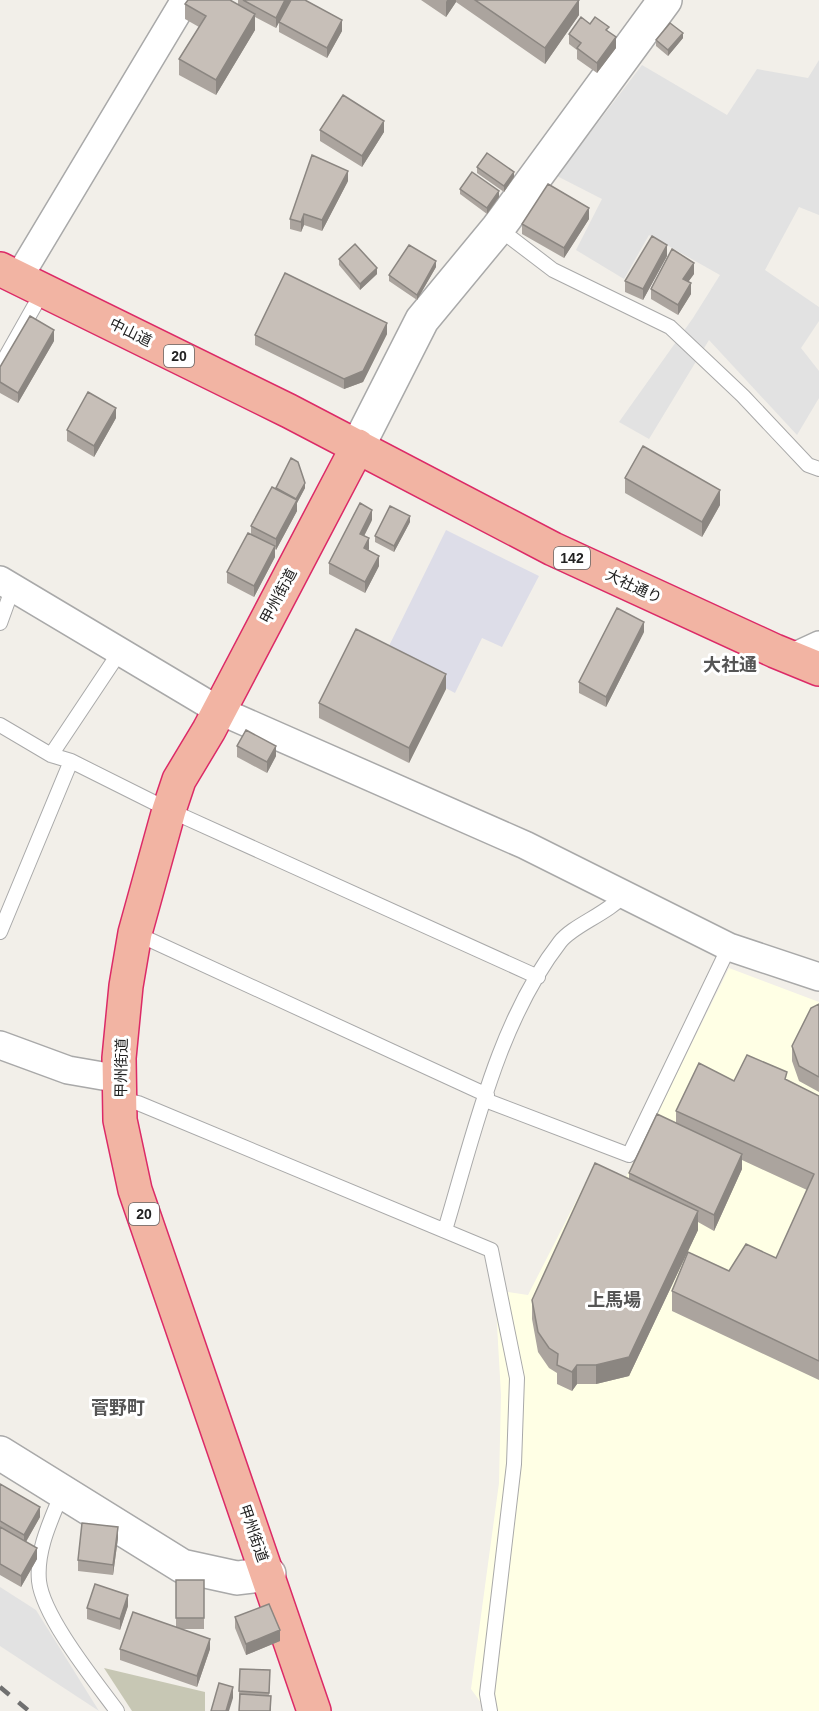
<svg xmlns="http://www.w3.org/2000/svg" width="819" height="1711" font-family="Arial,'Noto Sans JP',sans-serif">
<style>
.education{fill:#ffffe5}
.construction{fill:#c7c7b4}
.parking{fill:#e2e2e2}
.plaza{fill:#dddde8}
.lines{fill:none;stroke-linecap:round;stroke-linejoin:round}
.service-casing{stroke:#a9a9a9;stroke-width:16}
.minor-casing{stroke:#a9a9a9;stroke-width:30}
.tertiary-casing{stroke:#a9a9a9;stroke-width:36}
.trunk-casing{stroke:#dc2a67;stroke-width:36}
.service{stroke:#fff;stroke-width:14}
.minor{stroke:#fff;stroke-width:27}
.tertiary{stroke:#fff;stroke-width:33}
.trunk{stroke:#f2b4a3;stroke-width:33}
.rail{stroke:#707070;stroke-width:4.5;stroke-dasharray:12 12;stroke-linecap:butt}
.wall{fill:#aba49e}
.shaded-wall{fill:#8b8681}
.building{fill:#c7bfb8;stroke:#8b8681;stroke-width:1.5}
.labels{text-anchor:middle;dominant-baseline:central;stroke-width:6;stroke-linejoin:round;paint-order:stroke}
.shield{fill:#fff;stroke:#646464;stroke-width:1.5}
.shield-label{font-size:14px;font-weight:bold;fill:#222}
.street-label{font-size:15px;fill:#222;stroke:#fff}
.quarter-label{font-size:18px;font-weight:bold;fill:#555;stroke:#fff}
</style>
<rect width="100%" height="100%" fill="#f2efe9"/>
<path class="education" d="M729,968L819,1002V1711H487L471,1689L499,1483L501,1395L495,1290L528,1295L595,1164L626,1177Z"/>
<path class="construction" d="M104,1668L205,1692V1711H132Z"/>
<path class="parking" d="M819,60V215L799,207L765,270L819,307V321L801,348L819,371V398L797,435L709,340L649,439L619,422L693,318L720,275L649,235L624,279L576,250L602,199L557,176L642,65L727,115L757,69L808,78Z
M0,1587L36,1610L99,1711L0,1646Z"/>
<path class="plaza" d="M446,530L539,576L502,647L482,638L455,693L384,656Z"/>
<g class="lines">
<g class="service-casing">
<path id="service" d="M498,228L553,270L670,327L743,396L808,465L819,469
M0,367L44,289
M0,623L13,587
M0,725L51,755L71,761L169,810L538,977
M51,755L121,650
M0,932L71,761
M135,933L487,1095
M120,1099L138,1103L491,1250L517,1378L514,1464L487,1694L490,1711
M485,1100L629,1155L729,947
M445,1230C474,1134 498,1022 560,942C573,925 608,914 626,893
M62,1493C51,1520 36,1550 39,1581C43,1617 95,1681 117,1711"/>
</g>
<g class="minor-casing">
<path id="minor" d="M19,277L185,0
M0,580L218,710L525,845L729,947L819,977
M793,657L819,645
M0,1045L68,1070L120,1079"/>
</g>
<g class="tertiary-casing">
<path id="tertiary" d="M358,446L422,320L498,228L665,0
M0,1453L182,1566L237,1578L269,1574"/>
</g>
<g class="trunk-casing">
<path id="trunk" d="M0,269L289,411L553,549L775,651L819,669
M314,1711L135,1190L120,1120L119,1058L126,986L135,933L169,810L179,780L209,730L358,446"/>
</g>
<use href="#service" class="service"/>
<use href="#minor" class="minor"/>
<use href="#tertiary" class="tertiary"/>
<use href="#trunk" class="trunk"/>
<path class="rail" d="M0,1687L29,1711"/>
</g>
<path class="wall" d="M238,0H305L342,31L327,58L279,32V22L276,28L255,17V30L216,95L179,75V59L199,27L185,19V4L238,5Z
M421,0H579V15L545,64L456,2L446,17Z
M590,24L609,32L616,48L597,73L577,59V50L569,44V34Z
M683,38L668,56L656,46V40Z
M320,130L384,132L362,167L320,141Z
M477,167L514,177L504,192L477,173Z
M348,181L322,231L304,225L301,232L290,229V219Z
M460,189L499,197L487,214L460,194Z
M589,219L564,258L522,234V224Z
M667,256L643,300L625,292V281Z
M339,259L377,274L360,290L339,265Z
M436,267L417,300L389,281V275Z
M694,274L688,282L691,294L678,315L651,299V289Z
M387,334L363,382L344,389L255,345V335Z
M54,341L18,403L0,393V367Z
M116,418L94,457L67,441V430Z
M625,478L720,505L702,537L625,493Z
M276,488H305L297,503V511L276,550L275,549V557L254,597L227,583V572L251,534V526Z
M372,520L364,536L369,549L368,550L379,566L365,593L329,574V563Z
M410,522L394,552L375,542V536Z
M644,632L606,707L579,693V682Z
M446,689L409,763L319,718V703Z
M237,746L276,756L267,773L237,757Z
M819,1004V1092L799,1081L792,1061V1046Z
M787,1080L819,1096V1380L672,1311V1291L729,1271L776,1258L807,1190L742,1160V1169L714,1231L698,1222V1230L629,1376L596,1384H577L572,1391L557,1384V1373L549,1368L538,1352L532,1319V1300L629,1179V1173L676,1123V1111L734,1081Z
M0,1484L40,1517L26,1542L37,1559L21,1587L0,1575Z
M118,1538L113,1575L78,1571V1560Z
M176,1580H204V1629H181L210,1649L197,1687L120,1660V1649L176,1627Z
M128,1606L120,1630L87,1619V1608Z
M235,1617L280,1641L246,1655L235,1628Z
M270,1681L269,1696H271V1711H239V1691Z"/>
<path class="shaded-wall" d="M285,0H291L276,28V18Z
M447,0H456V2L446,17V2Z
M579,0V15L545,64V48Z
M255,14V30L216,95V80Z
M342,20V31L327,58V48Z
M683,33V38L668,56V50Z
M616,37V48L597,73V63Z
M384,121V132L362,167V156Z
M348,171V181L322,231V220Z
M514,172V177L504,192V186Z
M499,191V197L487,214V208Z
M589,208V219L564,258V248Z
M304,214V225L301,232V222Z
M667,245V256L643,300V289Z
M436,261V267L417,300V295Z
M694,263V274L683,289V279Z
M377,268V274L360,290V284Z
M691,283V294L678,315V305Z
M387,323V334L363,382L344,389V379Z
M54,330V341L18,403V393Z
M116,408V418L94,457V446Z
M305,483V488L297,503V511L276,550V539L296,502V499Z
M720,490V505L702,537V522Z
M372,510V520L360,544V534Z
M410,516V522L394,552V546Z
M369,538V549L364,558V548Z
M275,546V557L254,597V586Z
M379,556V566L365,593V582Z
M644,622V632L606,707V697Z
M446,674V689L409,763V748Z
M276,746V756L267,773V762Z
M742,1154V1169L714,1231V1215Z
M698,1211V1230L629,1376L596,1384V1365Z
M577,1365V1384L572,1391V1372Z
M40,1507V1517L24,1545V1535Z
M118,1527V1538L113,1575V1565Z
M37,1548V1559L21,1587V1576Z
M128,1595V1606L120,1630V1619Z
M280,1630V1641L246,1655V1644Z
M210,1639V1649L197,1687V1676Z
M233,1687V1698L229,1711H226Z"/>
<path class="building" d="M188,0H230L255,14L216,80L179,59L206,16L185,4Z
M243,0H285L276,18Z
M291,0H305L342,20L327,48L279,22Z
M475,0H579L545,48Z
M581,17L590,24L595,17L609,27L606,30L616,37L597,63L577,48L581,43L569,34Z
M670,23L683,33L668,50L656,40Z
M343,95L384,121L362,156L320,130Z
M487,153L514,172L504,186L477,167Z
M312,155L348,171L322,220L304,214L301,222L290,219Z
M472,172L499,191L487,208L460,189Z
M548,184L589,208L564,248L522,224Z
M652,236L667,245L643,289L625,281Z
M355,244L377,268L360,284L339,259Z
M409,245L436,261L417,295L389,275Z
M672,249L694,263L683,279L691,283L678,305L651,289Z
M285,273L387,323L363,371L344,379L255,335Z
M30,316L54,330L18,393L0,382V367Z
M88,392L116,408L94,446L67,430Z
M643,446L720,490L702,522L625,478Z
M291,458L298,462L305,483L296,499L276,488Z
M272,487L297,500L276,539L251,526Z
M360,503L372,510L360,534L369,538L364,548L379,556L365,582L329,563Z
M390,506L410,516L394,546L375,536Z
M248,533L275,546L254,586L227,572Z
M617,608L644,622L606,697L579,682Z
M356,629L446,674L409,748L319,703Z
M246,730L276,746L267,762L237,746Z
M819,1004V1077L799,1066L792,1046L811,1008Z
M747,1055L787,1072L785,1079L819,1096V1361L672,1291L688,1252L729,1271L746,1244L776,1258L814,1174L676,1111L699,1063L734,1081Z
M657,1114L742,1154L714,1215L629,1173Z
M595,1163L698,1211L629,1357L596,1365H577L572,1372L557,1365L558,1354L549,1348L538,1332L532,1300Z
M0,1484L40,1507L24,1535L0,1521Z
M82,1523L118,1527L113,1565L78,1560Z
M0,1527L37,1548L21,1576L0,1564Z
M176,1580H204V1618H176Z
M95,1584L128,1595L120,1619L87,1608Z
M269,1604L280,1630L246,1644L235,1617Z
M133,1612L210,1639L197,1676L120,1649Z
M240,1669L270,1670L269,1693L239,1691Z
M219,1683L233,1687L226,1711H211Z
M240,1694L271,1696L270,1711H239Z"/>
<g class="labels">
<g class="shield">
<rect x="164" y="345" width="30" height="22" rx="4.5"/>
<rect x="554" y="547" width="36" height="22" rx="4.5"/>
<rect x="129" y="1203" width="30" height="22" rx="4.5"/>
</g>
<g class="shield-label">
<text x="179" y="356">20</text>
<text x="572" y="558">142</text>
<text x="144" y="1214">20</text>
</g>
<g class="street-label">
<text transform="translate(131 332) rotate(26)">中山道</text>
<text transform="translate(634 586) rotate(25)">大社通り</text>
<text transform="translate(278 596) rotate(-62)">甲州街道</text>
<text transform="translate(121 1068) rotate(-89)">甲州街道</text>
<text transform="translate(254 1533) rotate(71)">甲州街道</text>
</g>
<g class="quarter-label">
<text x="730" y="665">大社通</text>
<text x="614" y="1300">上馬場</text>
<text x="118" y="1408">菅野町</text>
</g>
</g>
</svg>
